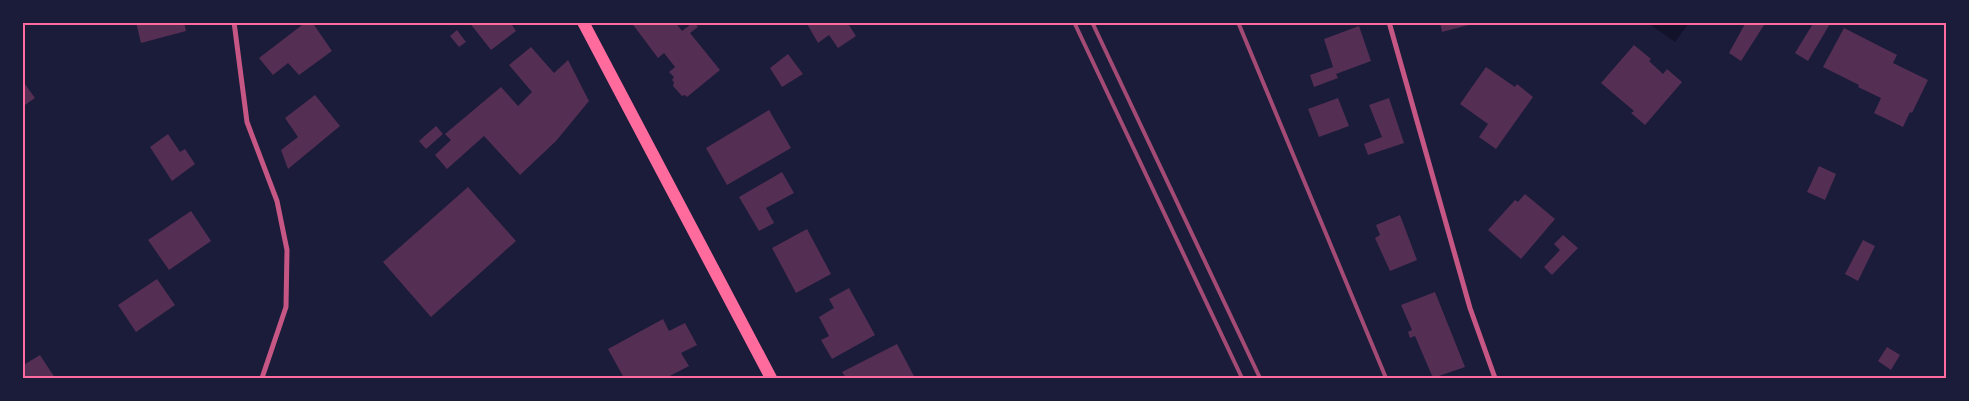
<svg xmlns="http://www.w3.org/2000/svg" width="1969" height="401" font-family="Commissioner,sans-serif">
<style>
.water{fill:#12122b}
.building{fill:#542f53}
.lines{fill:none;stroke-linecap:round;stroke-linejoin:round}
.minor{stroke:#c65784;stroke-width:5}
.primary{stroke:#ff6b9d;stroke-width:12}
.rail{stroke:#a44b75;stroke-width:4}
.neatline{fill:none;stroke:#ff6b9d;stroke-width:2}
</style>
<rect width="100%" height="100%" fill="#1b1b3a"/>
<path class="water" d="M1685,22L1688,24L1675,42L1648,23Z"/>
<path class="building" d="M136,22H184L186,31L141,43Z
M306,22H312L332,51L299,75L288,63L273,75L259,58Z
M469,22H510L516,31L491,50Z
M631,22H675L682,31L694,22L698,27L690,33L720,70L687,97L685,95L682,96L673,86L674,82L672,80L674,77L669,72L675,67L664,53L658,58Z
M806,22H847L856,36L838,48L829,35L818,43Z
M1440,22H1475L1476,23L1442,32Z
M1746,22H1766L1741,61L1729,53Z
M1814,22H1831L1808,61L1795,53Z
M1359,26L1371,61L1336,74L1338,78L1314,87L1310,75L1333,67L1324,39Z
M1844,28L1897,55L1893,63L1928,80L1912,113L1910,112L1903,127L1874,113L1881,98L1858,87L1859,85L1823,67Z
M457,30L466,42L459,47L450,36Z
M1634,45L1651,59L1649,61L1663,74L1667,69L1682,82L1645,125L1631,113L1634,111L1601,83Z
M531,47L554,73L568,60L589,101L556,141L520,175L484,136L447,169L435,155L451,140L445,134L501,87L518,106L532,92L509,65Z
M788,54L803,74L782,87L770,68Z
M1486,67L1515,87L1517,84L1533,97L1496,149L1479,137L1488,124L1460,104Z
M22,80L35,98L22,107Z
M315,95L340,126L288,169L281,150L298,137L285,118Z
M1338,98L1349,126L1319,137L1308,109Z
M1389,98L1404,143L1368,155L1364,144L1382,137L1369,105Z
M769,110L791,148L727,185L706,148Z
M436,126L443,134L426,149L419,141Z
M168,134L180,152L185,149L195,164L172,181L150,147Z
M1819,166L1836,174L1825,200L1807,192Z
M782,172L794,193L766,208L774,223L759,231L739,197Z
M468,187L516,241L431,317L383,262Z
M1525,194L1555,219L1521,259L1488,230L1515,200L1518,202Z
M191,211L211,241L169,270L148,240Z
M1400,215L1417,260L1390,271L1375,238L1380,235L1376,225Z
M807,229L831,274L796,293L772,248Z
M1563,235L1578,248L1552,275L1544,267L1560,250L1554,244Z
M1863,240L1875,246L1858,281L1845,274Z
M157,279L175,305L136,332L118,305Z
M849,288L875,335L832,359L821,340L829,336L819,317L834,308L829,299Z
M1435,292L1465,367L1433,378L1415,336L1410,338L1408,332L1412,330L1401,305Z
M663,319L669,331L685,323L697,345L681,353L689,366L666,378H624L608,349Z
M897,344L915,378H846L842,372Z
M1887,347L1900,355L1891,370L1878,361Z
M40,355L55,378H22V366Z"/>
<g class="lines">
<path class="minor" d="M234,22L247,122L277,201L287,250L286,307L262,378
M1389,22L1470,308L1495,378"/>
<path class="primary" d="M583,22L771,378"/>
<path class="rail" d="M1074,22L1242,378
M1092,22L1260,378
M1238,22L1386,378"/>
</g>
<rect width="1969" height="401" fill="none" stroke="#1b1b3a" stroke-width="48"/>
<rect x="24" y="24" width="1921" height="353" class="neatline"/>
</svg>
